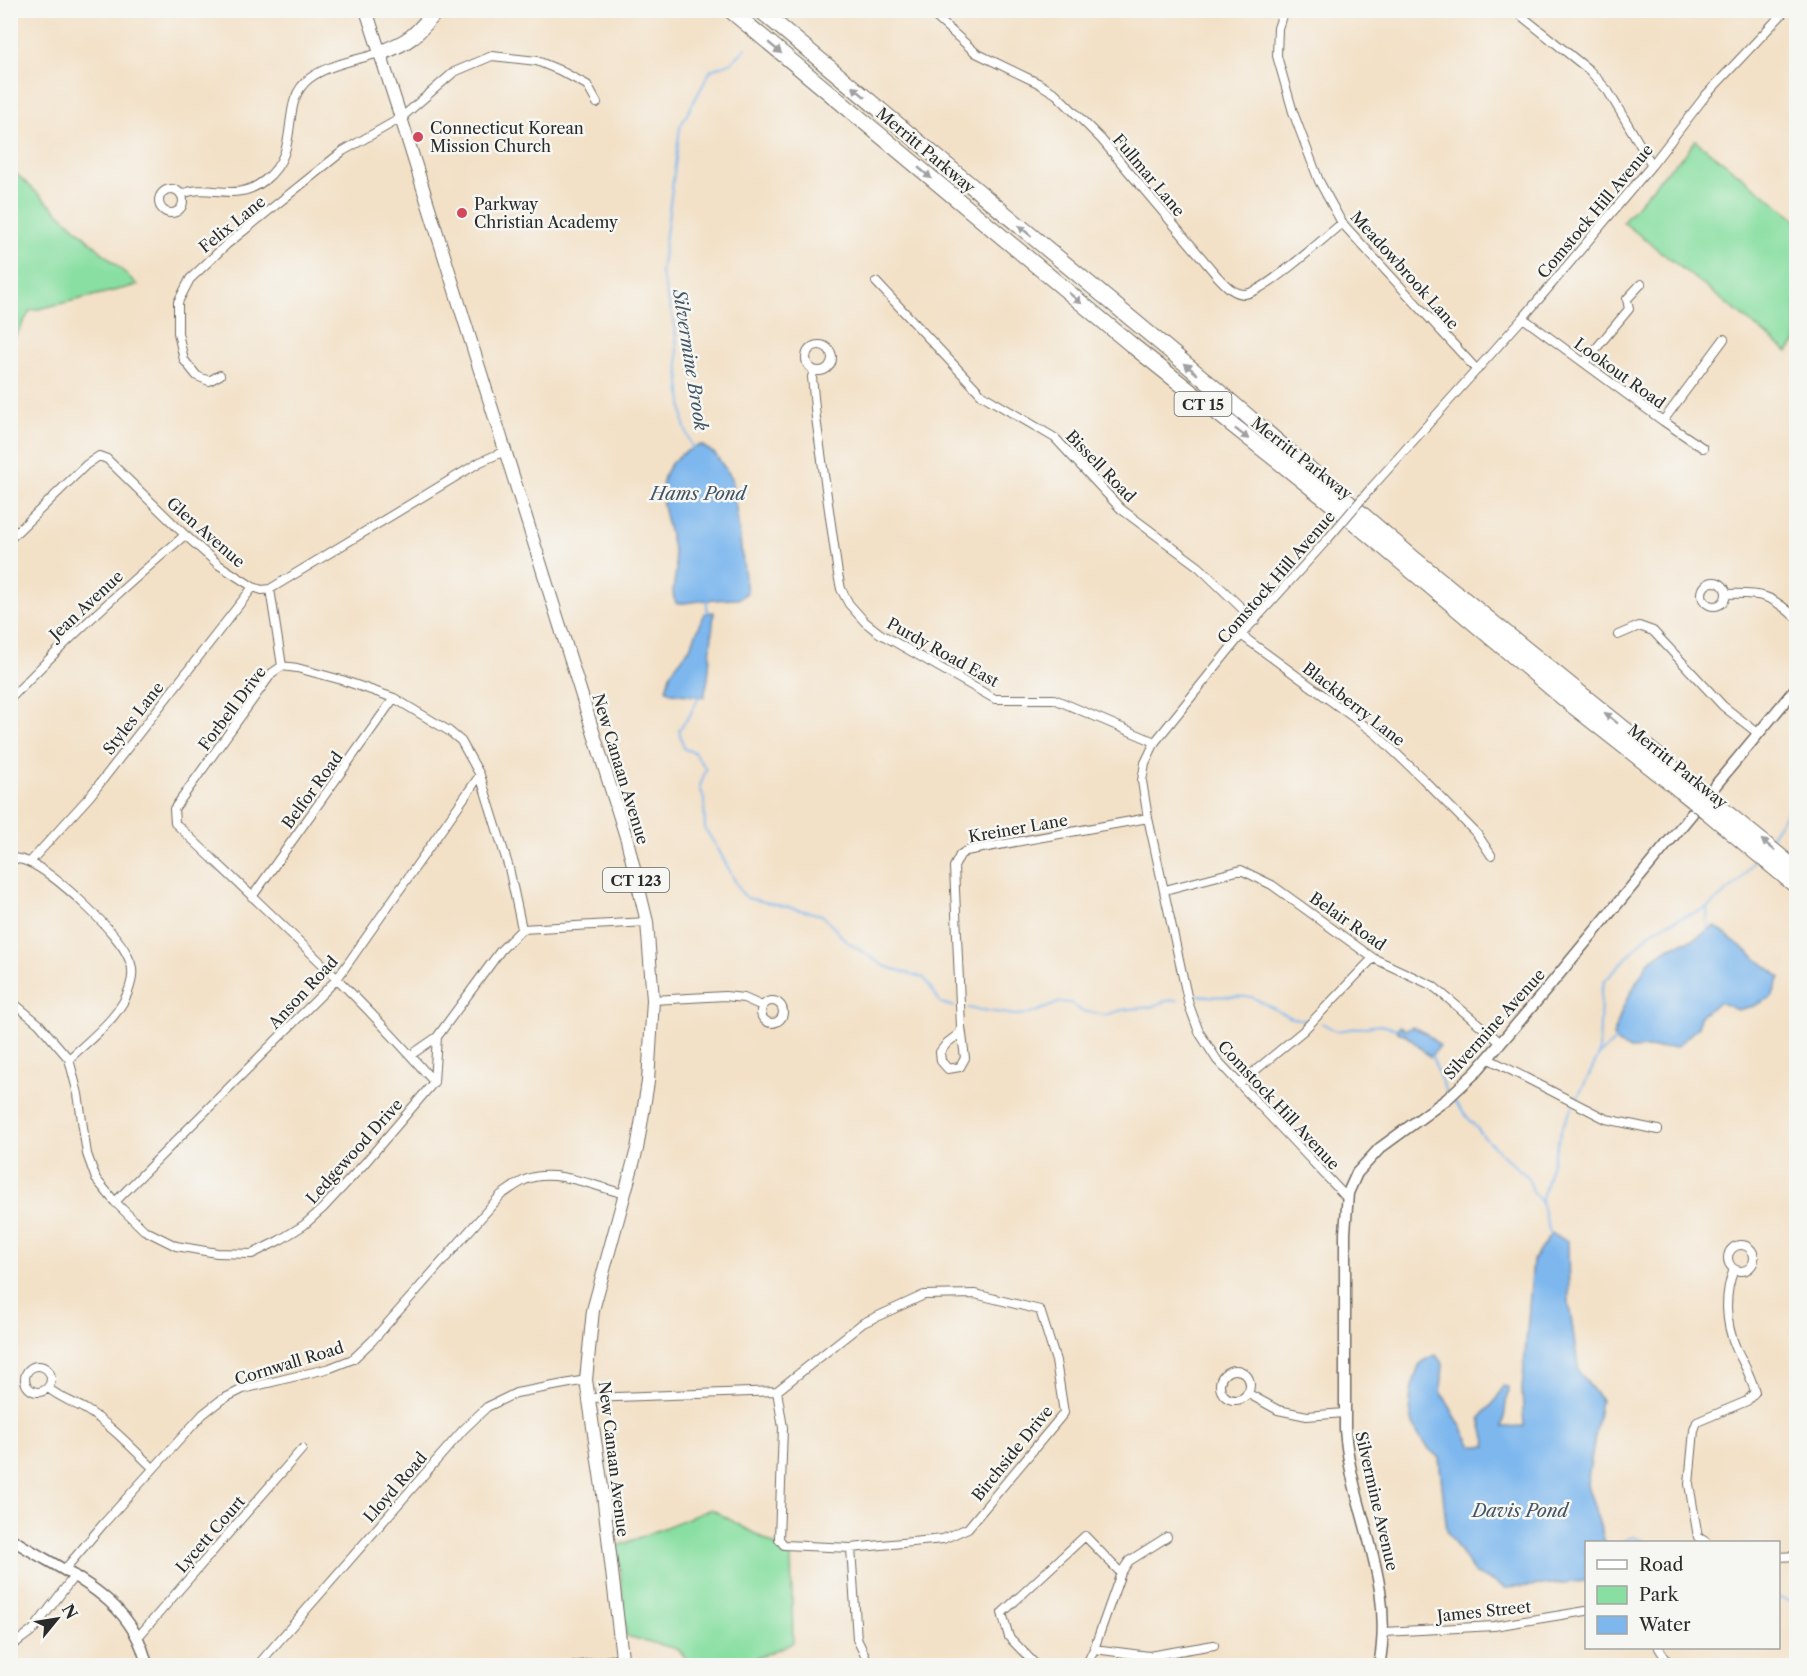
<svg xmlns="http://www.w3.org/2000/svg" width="1807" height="1676" font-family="'Libre Caslon Text',serif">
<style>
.green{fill:#89dfa2;stroke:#5a8566;stroke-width:1.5}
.water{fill:#7db7ee;stroke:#54718c;stroke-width:1.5}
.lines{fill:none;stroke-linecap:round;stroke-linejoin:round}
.stream{stroke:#7db7ee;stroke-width:2}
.street-casing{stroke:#716b62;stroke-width:10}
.secondary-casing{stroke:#716b62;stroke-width:13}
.primary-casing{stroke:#716b62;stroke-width:14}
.highway-casing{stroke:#716b62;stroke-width:17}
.street{stroke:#fff;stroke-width:8}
.secondary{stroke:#fff;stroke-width:10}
.primary{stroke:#fff;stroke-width:12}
.highway{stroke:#fff;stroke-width:15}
.street-bridge-casing{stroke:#716b62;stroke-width:10;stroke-linecap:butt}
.highway-bridge-casing{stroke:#716b62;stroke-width:17;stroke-linecap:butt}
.street-bridge{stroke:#fff;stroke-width:8}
.highway-bridge{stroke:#fff;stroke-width:15}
.oneway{fill:#a0a0a0}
.poi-dot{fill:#d1495b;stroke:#f6f6f2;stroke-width:2}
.labels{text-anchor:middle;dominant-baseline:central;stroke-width:5;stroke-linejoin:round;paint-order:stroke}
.shield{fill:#f6f6f2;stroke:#686867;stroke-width:1.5}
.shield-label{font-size:15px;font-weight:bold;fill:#2b2b2b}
.poi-label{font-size:16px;fill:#2b2b2b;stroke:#f6f6f2;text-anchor:start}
.street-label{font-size:16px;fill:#2b2b2b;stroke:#f6f6f2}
.water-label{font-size:18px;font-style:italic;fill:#456;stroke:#f6f6f2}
</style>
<rect width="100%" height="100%" fill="#f6f6f2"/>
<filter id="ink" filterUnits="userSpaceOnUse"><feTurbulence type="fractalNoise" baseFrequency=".0167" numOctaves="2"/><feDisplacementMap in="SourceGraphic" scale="12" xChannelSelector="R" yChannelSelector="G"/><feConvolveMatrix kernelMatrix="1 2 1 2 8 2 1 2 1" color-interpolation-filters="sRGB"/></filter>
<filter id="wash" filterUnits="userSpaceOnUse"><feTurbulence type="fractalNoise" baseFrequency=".008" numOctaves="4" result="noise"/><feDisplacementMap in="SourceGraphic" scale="24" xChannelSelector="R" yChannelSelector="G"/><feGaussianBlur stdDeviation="1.35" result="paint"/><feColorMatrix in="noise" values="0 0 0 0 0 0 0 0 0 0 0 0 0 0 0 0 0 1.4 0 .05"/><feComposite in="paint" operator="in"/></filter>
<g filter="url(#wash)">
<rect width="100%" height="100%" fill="#f3e1c7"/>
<path class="green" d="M1695,140L1796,219V342L1788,352L1623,222L1664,174L1688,151Z
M11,169L138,285L30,311L11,344Z
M711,1509L791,1554L793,1643L740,1665H689L682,1653L677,1649L626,1636L618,1546Z"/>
<path class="water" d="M701,445L715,454L732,478L747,593L738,599L707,600L677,604C669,594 676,580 676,568C673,520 634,468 701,445Z
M714,612L708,679L704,697L671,693L666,689L671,672L690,648L705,613Z
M1715,926L1780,977L1772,997L1754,1006L1737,1010L1719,1002L1700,1016L1698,1027L1676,1047L1629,1049L1619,1045L1613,1036L1623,1007L1648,962L1670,947L1694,939Z
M1400,1026L1405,1030L1412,1027L1424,1032L1440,1046L1430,1057L1405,1034L1397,1032L1396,1029Z
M1551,1234L1568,1241L1569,1304L1579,1372L1601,1400L1587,1484L1605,1542H1586V1581L1506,1588L1474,1573L1447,1531L1439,1458C1413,1437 1404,1413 1414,1380C1418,1366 1421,1359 1436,1355L1443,1364L1441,1391L1472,1446H1487L1480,1418L1496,1400L1503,1386L1508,1387L1503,1427L1524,1426L1522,1390L1533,1260Z"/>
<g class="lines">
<path class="stream" d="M693,450L684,425L675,326L661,273L680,127L711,70L732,62L746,48
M707,614V598
M700,694L690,715L679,730L684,749L694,752L706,769L700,786L704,800L705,829L718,849L741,892L747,898L822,915L846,941L884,966L924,978L941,1003L954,1007
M1769,839L1796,799
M1707,908L1708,932
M1196,996L1252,997L1291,1018L1306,1020
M968,1008L1016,1015L1030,1014L1061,1002L1070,1003L1082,1011L1105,1015L1122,1010L1151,1007L1166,1001L1178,1000
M1322,1023L1336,1031L1380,1025L1397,1029
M1431,1054C1437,1067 1439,1080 1447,1092
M1599,1055L1617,1039
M1454,1101L1485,1138L1510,1162L1527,1176L1533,1191L1541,1202
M1576,1101L1599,1055L1601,993L1604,982L1649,934L1663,925L1707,908L1739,882L1756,858
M1551,1237L1541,1202L1561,1130L1573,1106
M1621,1542L1633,1537L1646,1542
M1778,1597L1796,1602"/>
</g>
</g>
<g filter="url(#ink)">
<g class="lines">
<g class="street-casing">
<path id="street" d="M928,10L976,53L1038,83L1056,94L1101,139L1218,277C1225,284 1233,294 1245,294C1265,292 1324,238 1342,223
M1284,10L1278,28L1277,56L1293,112L1319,181L1342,223L1477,370
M1514,10L1589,70L1608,91L1652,165
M159 201a12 12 0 1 1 24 0a12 12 0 1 1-24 0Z
M181,195C208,181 234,205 265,180C304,149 277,103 310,78C327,65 359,59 380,53
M876,282L982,395L1055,438L1121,509L1199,567L1255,621
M1523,318L1663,421L1703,448
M806 358a13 13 0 1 1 26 0a13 13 0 1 1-26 0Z
M1584,363L1629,309L1627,299L1641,284
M814,370L812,377L816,418L838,574L841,589L849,604L865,622L879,633L995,699H1054L1155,742
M220,375L209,381L197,376L184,360L178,333V302L190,279L226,245L343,151L401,118L454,72L492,56L537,61L559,70L587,85L597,103
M1663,421L1724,339
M1372,487L1523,318L1652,165L1706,95L1786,10
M10,539L86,465L99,456L107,459L185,535L219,565L253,587L262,590L270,589L480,462L505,451
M1326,541L1241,635L1155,742L1145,763L1142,781L1148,818L1189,1005L1199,1032L1217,1060L1347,1198
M1702 594a12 12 0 1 1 24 0a12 12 0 1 1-24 0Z
M270,589L282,666
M1726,594C1760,593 1771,594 1796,618
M1241,635L1376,734L1423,779L1477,834L1491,855
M1618,635L1639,626L1653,631L1723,706L1759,734
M282,666L297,668L342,680L394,698L449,731L461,741L480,775L509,868L522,929L501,950L437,1037L434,1082C354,990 263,907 175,823L174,809L272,673Z
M10,699C65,641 124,587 185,535
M10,857C16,859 23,859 28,862C53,871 120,934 129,959C133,967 133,977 130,986C122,1016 91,1038 69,1059
M30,862L90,796L253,587
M1165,890L1241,870L1272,885L1373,958L1433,986L1500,1042
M252,897L394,698
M522,929L647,922
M10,1000L39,1024L69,1059L78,1094L87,1154L96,1179L115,1202L144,1230L176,1246L217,1253L252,1254L280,1240L304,1225L323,1208L364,1164L434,1082
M653,1000L725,996L744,998L762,1006
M761 1012a11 11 0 1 1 22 0a11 11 0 1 1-22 0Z
M961,1027L965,1058L960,1067L948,1069L941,1061L940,1052L947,1043L960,1033L961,1027L954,867L960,855L966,851L1148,818
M411,1055L437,1037
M1487,1058L1606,1119L1658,1130
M1239,1084L1303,1031L1373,958
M115,1202L337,979L480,775
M1728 1258a13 13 0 1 1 26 0a13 13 0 1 1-26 0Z
M25 1379a13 13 0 1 1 26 0a13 13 0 1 1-26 0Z
M1220 1385a15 15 0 1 1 30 0a15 15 0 1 1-30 0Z
M48,1388C59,1397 72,1402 85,1409C110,1424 132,1448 153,1468
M1247,1393L1278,1410L1307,1416L1344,1413
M590,1398L777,1391L863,1323L924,1295L975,1294L1040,1310L1056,1361L1064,1413L968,1528L943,1539L851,1548L784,1545L779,1539L783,1428L777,1391
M1706,1542L1698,1537L1689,1484L1694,1430L1697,1422L1747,1401L1755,1392C1751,1375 1743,1363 1736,1348C1725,1323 1724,1294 1734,1269
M851,1548L857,1639L870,1666
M1778,1557L1796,1556
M65,1569L105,1522L203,1414L221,1400L243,1389L330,1368L353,1359L372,1341L501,1195C509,1190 516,1184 525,1180C552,1167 597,1187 625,1194
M1384,1632L1494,1626L1586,1611
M138,1637L302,1449
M10,1647L33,1630L75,1575
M1659,1648L1670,1666
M1094,1649L1149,1656L1214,1645
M257,1666L463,1430L487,1407L516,1393L586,1380
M574,1666L622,1658
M1037,1666L1009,1637L1002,1613L1085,1536L1121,1573
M1086,1666L1094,1649L1121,1573L1129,1561L1167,1537"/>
</g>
<g class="secondary-casing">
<path id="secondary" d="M10,1538C63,1573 133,1595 147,1666
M1379,1666C1396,1578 1351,1513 1345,1429V1233L1348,1193L1357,1173L1380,1148L1447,1099L1475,1073L1546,990L1796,688"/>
</g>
<g class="primary-casing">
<path id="primary" d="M366,10L401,118L627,840L647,922L653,1000L648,1082L637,1149L593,1310L586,1380L603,1494L623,1666"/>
</g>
<g class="highway-casing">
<path id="highway" d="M730,10L1133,346L1337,508L1568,702L1681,791
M760,10L1223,395L1412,557L1689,781
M380,53C411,41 415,36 437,10
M1716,804L1796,869
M1706,811L1796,886"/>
</g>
<use href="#street" class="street"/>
<use href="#secondary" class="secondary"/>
<use href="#primary" class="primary"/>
<use href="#highway" class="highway"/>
<g class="street-bridge-casing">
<path id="street-bridge" d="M1326,541L1372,487"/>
</g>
<g class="highway-bridge-casing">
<path id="highway-bridge" d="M1689,781L1716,804
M1681,791L1706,811"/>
</g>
<use href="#street-bridge" class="street-bridge"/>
<use href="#highway-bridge" class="highway-bridge"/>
</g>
<defs><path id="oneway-solid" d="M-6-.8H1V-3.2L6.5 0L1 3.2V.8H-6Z" transform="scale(1.5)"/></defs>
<g class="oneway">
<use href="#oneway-solid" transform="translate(775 48) rotate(40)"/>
<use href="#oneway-solid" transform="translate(859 92) rotate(-140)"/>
<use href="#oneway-solid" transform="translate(925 173) rotate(40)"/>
<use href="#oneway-solid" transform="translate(1025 231) rotate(-140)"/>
<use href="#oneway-solid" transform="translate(1075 298) rotate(40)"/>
<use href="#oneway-solid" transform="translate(1191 369) rotate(-140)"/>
<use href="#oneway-solid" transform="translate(1242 434) rotate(38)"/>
<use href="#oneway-solid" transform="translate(1611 718) rotate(-141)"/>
<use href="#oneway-solid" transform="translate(1768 845) rotate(-141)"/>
</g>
</g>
<g class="poi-dot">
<circle cx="418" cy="137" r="6"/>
<circle cx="462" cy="213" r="6"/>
</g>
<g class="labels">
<g class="shield">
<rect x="1174.5" y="392" width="57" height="24" rx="4.5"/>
<rect x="603" y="868" width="66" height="24" rx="4.5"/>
</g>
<g class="shield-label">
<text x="1203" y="404">CT 15</text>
<text x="636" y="880">CT 123</text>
</g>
<g class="poi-label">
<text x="430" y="128">Connecticut Korean<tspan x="430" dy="18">Mission Church</tspan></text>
<text x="474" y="204">Parkway<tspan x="474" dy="18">Christian Academy</tspan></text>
</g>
<g class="street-label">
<text transform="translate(926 150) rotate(40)">Merritt Parkway</text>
<text transform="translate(1149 175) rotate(50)">Fullmar Lane</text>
<text transform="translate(1595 211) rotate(-50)">Comstock Hill Avenue</text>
<text transform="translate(232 224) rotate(-39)">Felix Lane</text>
<text transform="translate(1405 270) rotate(48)">Meadowbrook Lane</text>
<text transform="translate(1620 373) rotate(36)">Lookout Road</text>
<text transform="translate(1302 458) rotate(38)">Merritt Parkway</text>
<text transform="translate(1101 466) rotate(46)">Bissell Road</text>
<text transform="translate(206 532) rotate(41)">Glen Avenue</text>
<text transform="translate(1276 577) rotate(-49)">Comstock Hill Avenue</text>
<text transform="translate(86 605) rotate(-43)">Jean Avenue</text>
<text transform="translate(943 652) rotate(29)">Purdy Road East</text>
<text transform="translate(1354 704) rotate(38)">Blackberry Lane</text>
<text transform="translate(232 708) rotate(-53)">Forbell Drive</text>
<text transform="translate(133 718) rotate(-52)">Styles Lane</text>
<text transform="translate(1678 766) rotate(39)">Merritt Parkway</text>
<text transform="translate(621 769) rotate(73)">New Canaan Avenue</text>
<text transform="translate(312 790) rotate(-54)">Belfor Road</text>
<text transform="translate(1018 828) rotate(-10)">Kreiner Lane</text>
<text transform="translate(1348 921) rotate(35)">Belair Road</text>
<text transform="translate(303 992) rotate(-47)">Anson Road</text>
<text transform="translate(1494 1024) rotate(-48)">Silvermine Avenue</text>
<text transform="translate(1279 1105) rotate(47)">Comstock Hill Avenue</text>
<text transform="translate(354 1151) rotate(-48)">Ledgewood Drive</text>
<text transform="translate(289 1363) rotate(-17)">Cornwall Road</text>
<text transform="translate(1012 1453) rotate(-51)">Birchside Drive</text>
<text transform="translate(614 1459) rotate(83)">New Canaan Avenue</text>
<text transform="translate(395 1487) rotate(-49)">Lloyd Road</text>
<text transform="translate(1377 1501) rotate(77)">Silvermine Avenue</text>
<text transform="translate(210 1534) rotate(-49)">Lycett Court</text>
<text transform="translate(1484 1611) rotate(-6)">James Street</text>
</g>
<g class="water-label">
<text transform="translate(690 360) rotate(81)">Silvermine Brook</text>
<text x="698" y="494">Hams Pond</text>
<text x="1520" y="1511">Davis Pond</text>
</g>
</g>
<rect width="1807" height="1676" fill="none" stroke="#f6f6f2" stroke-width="36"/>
<rect x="1585" y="1541" width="195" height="108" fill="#f6f6f2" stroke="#a5a5a2" stroke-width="1.5"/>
<rect x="1597" y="1560" width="30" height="9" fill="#ffffff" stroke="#a5a5a2" stroke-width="1.5"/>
<text x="1639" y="1571" font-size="18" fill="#2b2b2b">Road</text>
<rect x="1597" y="1586" width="30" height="18" fill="#89dfa2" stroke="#a5a5a2" stroke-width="1.5"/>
<text x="1639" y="1601" font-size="18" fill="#2b2b2b">Park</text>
<rect x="1597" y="1616" width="30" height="18" fill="#7db7ee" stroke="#a5a5a2" stroke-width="1.5"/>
<text x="1639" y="1631" font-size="18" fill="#2b2b2b">Water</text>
<g transform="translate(57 1619) rotate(60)" stroke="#f6f6f2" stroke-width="4.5" paint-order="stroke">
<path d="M0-4.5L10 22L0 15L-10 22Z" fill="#2b2b2b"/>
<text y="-9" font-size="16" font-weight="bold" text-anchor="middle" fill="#2b2b2b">N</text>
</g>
</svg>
